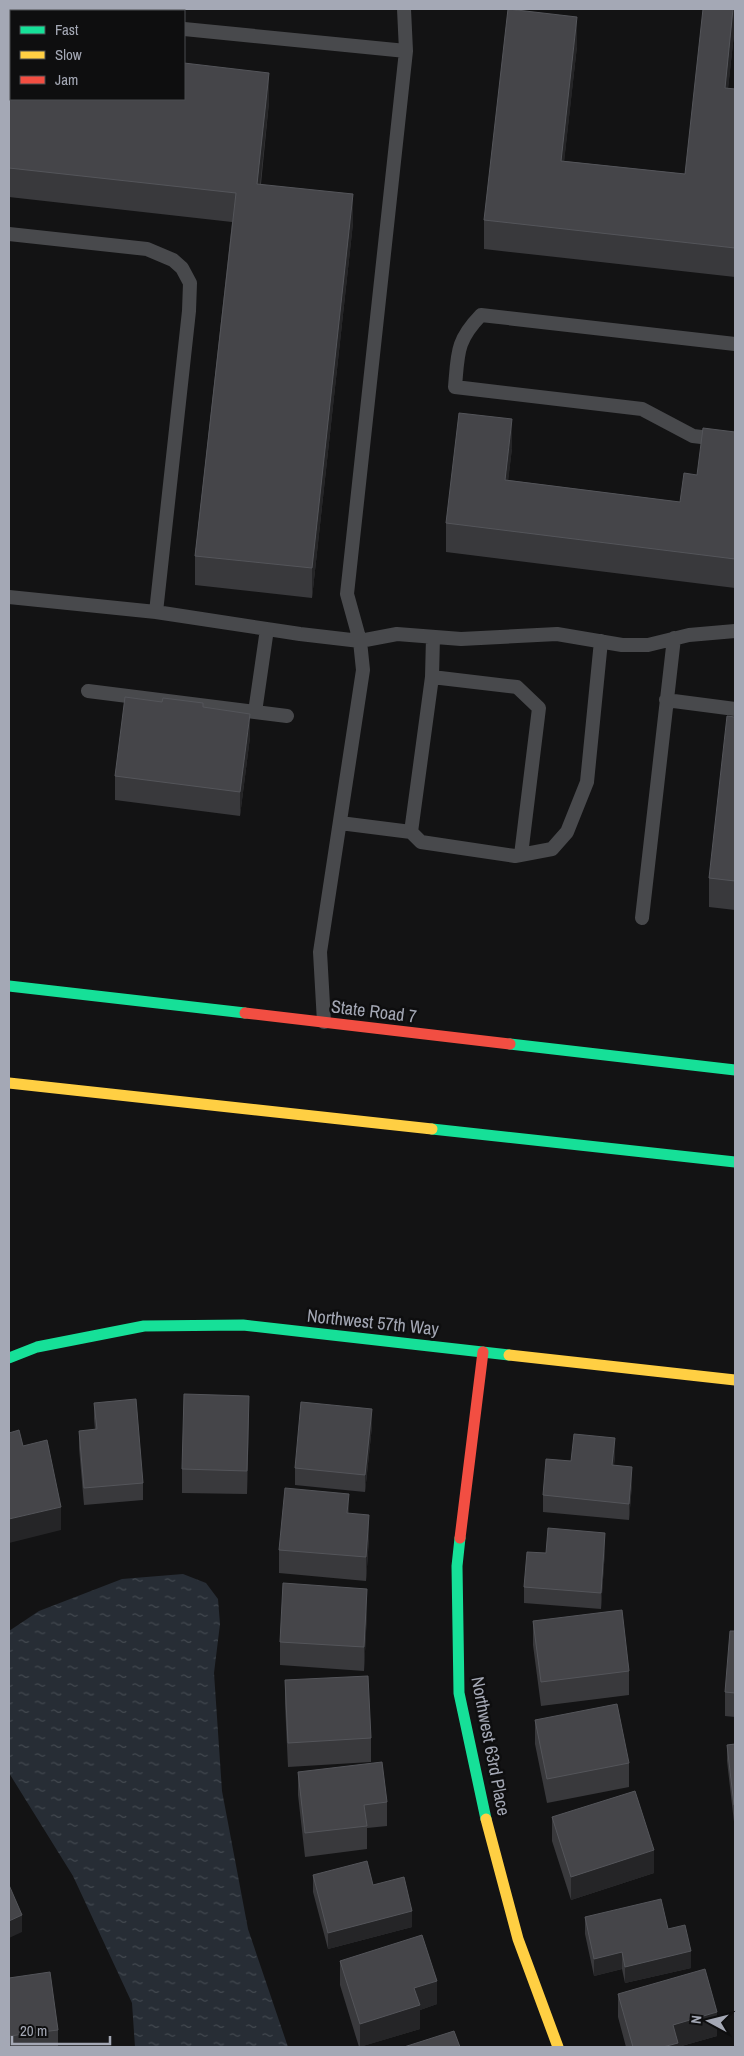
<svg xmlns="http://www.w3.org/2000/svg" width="744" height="2056" font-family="'Archivo Narrow',sans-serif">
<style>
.water{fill:url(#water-ripples)}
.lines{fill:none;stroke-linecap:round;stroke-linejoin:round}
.lane{stroke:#48494c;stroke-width:14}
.fast{stroke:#16e098;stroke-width:11}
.slow{stroke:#ffcf43;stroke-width:11}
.jam{stroke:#f24e42;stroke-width:11}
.wall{fill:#39393c}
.shaded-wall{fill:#252527}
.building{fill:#454549;stroke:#54555a}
.labels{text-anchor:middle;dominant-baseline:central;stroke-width:5;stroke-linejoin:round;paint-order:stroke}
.street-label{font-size:18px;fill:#a4a8b5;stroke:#0e0e0f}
</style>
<defs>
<pattern id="water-ripples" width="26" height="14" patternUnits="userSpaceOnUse" patternTransform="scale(1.25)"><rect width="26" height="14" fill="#272d35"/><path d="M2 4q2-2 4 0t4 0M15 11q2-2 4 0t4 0" fill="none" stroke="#434950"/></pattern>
</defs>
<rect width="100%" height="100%" fill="#131314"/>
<path class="water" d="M183,1574L206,1583L218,1599L220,1624L214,1673L222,1791L248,1929L288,2047H135L132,2003L73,1876L9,1773V1631L39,1611L122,1579Z"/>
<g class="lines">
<path class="lane" d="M139,11V9
M184,29L406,51
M9,234L147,249L173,260L182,268L190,283L189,311L156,612
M735,344L481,315C456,341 458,353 455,387L642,409L693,436L735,441
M9,597L156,612L300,634L360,641L397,634L461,639L557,634L622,645H648L689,635L735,631
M432,677L517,687L539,708L521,855
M88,691L287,716
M666,700L735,709
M255,712L267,629
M340,823L411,832L421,842L515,856L552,849L567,832L587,782L601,641
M411,832L432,677L433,637
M642,918L674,638
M324,1022L320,952L363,670L360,641L347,594L406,51L404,9"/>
<path class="fast" d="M9,986L245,1013
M510,1044L735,1070
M432,1129L735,1162
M9,1358L37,1347L144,1326L243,1325L509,1355
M460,1538L457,1566L459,1693L486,1819"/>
<path class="slow" d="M9,1083L432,1129
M509,1355L735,1380
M486,1819L518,1939L558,2047"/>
<path class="jam" d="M245,1013L510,1044
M460,1538L483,1352"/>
</g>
<path class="wall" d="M9,9H115V11H11V99L269,102L261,184L353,223L312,598L195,585V556L232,222L9,197Z
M735,9V25L728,88L735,89V277L484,249V220L577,46L564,161L685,174Z
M735,432V588L446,552V523L512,448L508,480L680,502L697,475Z
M203,707L250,737L240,816L115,800V776Z
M735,717V910L709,907V878Z
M94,1403L143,1483V1500L84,1505L79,1448V1431L95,1430L94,1419Z
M249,1419L247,1494L182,1493V1469Z
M372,1426L365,1492L295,1485V1468Z
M615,1455L614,1465L632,1484L629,1520L543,1512V1495L571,1461Z
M349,1513L369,1538L366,1581L279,1573V1550Z
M605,1550L601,1609L524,1603V1587L546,1553Z
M367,1613L364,1671L280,1665V1642Z
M533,1621L629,1671V1695L541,1706L533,1645Z
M735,1631V1717L725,1716V1692Z
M285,1680L371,1738V1762L288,1767L285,1704Z
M535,1720L629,1763V1787L547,1803L535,1744Z
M735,1744V1821L734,1822L727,1761V1745Z
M298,1772L387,1802V1826L367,1828V1849L305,1857L298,1795Z
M552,1817L654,1873L571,1900L552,1841Z
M313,1875L373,1885L412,1927L328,1949L313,1892Z
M585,1917L668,1929L691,1968L625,1983L622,1969L594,1976L585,1934Z
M340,1961L437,2004L420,2010V2029L359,2047L340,1985Z
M9,1978L58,2030V2046L51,2047H9Z
M618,1994L717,2036L678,2047H626L618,2017Z"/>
<path class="shaded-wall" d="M733,9H735V25L725,117V88Z
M577,17V46L561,190V161Z
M269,73V102L257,213V184Z
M353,194V223L312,598V568Z
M512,419V448L505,509V480Z
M250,714V737L240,816V792Z
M249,1396V1419L247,1494V1471Z
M372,1409V1426L365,1492V1475Z
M615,1438V1455L612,1482V1465Z
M632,1467V1484L629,1520V1504Z
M349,1494V1517L347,1513Z
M61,1507V1530L9,1543V1519Z
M369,1515V1538L366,1581V1557Z
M605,1533V1550L601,1609V1593Z
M367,1589V1613L364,1671V1647Z
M654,1850V1873L571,1900V1877Z
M412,1911V1927L328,1949V1933Z
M22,1915V1932L9,1938V1921Z
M691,1951V1968L625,1983V1967Z
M622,1952V1969L594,1976V1959Z
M437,1981V2004L420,2010V2029L360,2047V2024L414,1988Z
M717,2012V2036L678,2047H663L673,2025Z"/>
<path class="building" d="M9,9H112V11H11V99H184V63L269,73L257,184L353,194L312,568L195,556L236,193L9,168Z
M508,9L577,17L561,161L685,174L703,9H733L725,88L735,89V248L484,220Z
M459,413L512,419L505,480L680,502L684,473L697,475L703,428L735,432V559L446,523Z
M125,697L162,702L163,698L203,703V707L250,714L240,792L115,776Z
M727,716L735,717V881L709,878Z
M184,1394L249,1396L247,1471L182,1469Z
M136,1399L143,1483L84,1488L79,1431L97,1429L94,1403Z
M301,1402L372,1409L365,1475L295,1468Z
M19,1430L23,1446L47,1440L61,1507L9,1519V1433Z
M574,1434L615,1438L612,1465L632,1467L629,1504L543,1495L546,1459L571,1461Z
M285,1488L349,1494L347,1513L369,1515L366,1557L279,1550Z
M548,1528L605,1533L601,1593L524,1587L527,1552L546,1553Z
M283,1583L367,1589L364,1647L280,1642Z
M622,1610L629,1671L541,1682L533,1621Z
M730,1631H735V1693L725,1692Z
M368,1676L371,1738L288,1743L285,1680Z
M617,1704L629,1763L547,1779L535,1720Z
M735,1744V1805H734L727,1745Z
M382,1762L387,1802L364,1805L367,1826L305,1833L298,1772Z
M635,1791L654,1850L571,1877L552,1817Z
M367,1861L373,1885L404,1877L412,1911L328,1933L313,1875Z
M9,1885L22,1915L9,1921Z
M661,1899L668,1929L685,1925L691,1951L625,1967L622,1952L594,1959L585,1917Z
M422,1935L437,1981L414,1988L420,2005L360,2024L340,1961Z
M705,1969L717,2012L673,2025L678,2043L663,2047H633L618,1994Z
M50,1972L58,2030L9,2036V1978Z
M454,2031L460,2047H404Z"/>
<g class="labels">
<g class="street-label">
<text transform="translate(374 1011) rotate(7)">State Road 7</text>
<text transform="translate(373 1322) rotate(6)">Northwest 57th Way</text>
<text transform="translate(491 1746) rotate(79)">Northwest 63rd Place</text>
</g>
</g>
<rect width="744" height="2056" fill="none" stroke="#a4a8b5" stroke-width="20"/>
<rect x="10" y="10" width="175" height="90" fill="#0e0e0f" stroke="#4a4c51"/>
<rect x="20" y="26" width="25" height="8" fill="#16e098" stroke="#4a4c51"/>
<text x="55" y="35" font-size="15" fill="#a4a8b5">Fast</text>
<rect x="20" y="51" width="25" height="8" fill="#ffcf43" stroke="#4a4c51"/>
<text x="55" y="60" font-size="15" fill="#a4a8b5">Slow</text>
<rect x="20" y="76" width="25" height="8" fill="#f24e42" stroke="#4a4c51"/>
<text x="55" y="85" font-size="15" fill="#a4a8b5">Jam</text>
<g transform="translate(709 2021) rotate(277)" stroke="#0e0e0f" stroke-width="4" paint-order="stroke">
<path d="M0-4L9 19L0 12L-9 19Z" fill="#a4a8b5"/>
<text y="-8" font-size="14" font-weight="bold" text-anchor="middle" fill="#a4a8b5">N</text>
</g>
<path d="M12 2036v8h98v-8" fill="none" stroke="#a4a8b5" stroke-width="2.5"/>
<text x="20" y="2036" font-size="15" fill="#a4a8b5" stroke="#0e0e0f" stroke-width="4" paint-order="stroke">20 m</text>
</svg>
